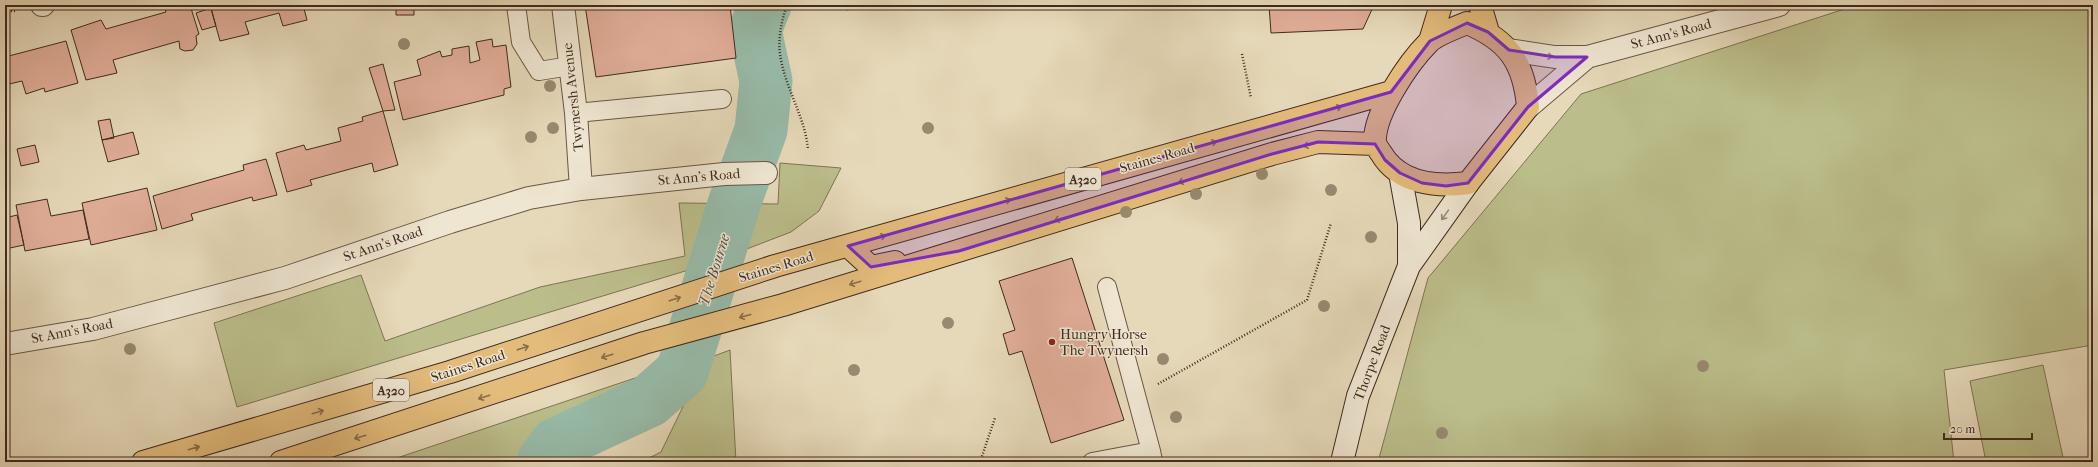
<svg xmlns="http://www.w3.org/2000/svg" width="2098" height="467" font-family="'IM FELL French Canon',serif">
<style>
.green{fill:#bbbe8b;stroke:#7e7454}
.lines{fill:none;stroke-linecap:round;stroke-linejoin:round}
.river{stroke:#97bba9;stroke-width:53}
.building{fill:#e0ad98;stroke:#402a1e}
.service-casing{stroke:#6a5645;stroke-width:20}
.minor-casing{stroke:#6a5645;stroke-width:24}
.tertiary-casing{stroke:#6a5645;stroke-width:24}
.secondary-casing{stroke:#402a1e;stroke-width:24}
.primary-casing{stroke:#402a1e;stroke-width:24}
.path{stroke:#402a1e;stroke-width:2.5;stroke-dasharray:1 2;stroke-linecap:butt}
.service{stroke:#efe6d2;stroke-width:18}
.minor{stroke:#efe6d2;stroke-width:22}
.tertiary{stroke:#efe6d2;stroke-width:22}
.secondary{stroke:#efe6d2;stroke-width:22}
.primary{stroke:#e3bc7c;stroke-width:22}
.tree{fill:#988970}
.oneway{stroke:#988878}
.oneway2{stroke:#896c48}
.marked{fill:#7b2cbf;fill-opacity:0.2;stroke:#7b2cbf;stroke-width:3;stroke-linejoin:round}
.poi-dot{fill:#8f2418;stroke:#efe6d2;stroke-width:1.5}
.labels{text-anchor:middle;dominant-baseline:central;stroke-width:3;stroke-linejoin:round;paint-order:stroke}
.shield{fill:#efe6d2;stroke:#746254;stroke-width:1}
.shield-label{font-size:13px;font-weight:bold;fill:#402a1e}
.street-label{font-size:14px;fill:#402a1e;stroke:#efe6d2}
.poi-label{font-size:14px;fill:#402a1e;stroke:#efe6d2;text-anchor:start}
.water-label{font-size:15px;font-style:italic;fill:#564e41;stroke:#efe6d2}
</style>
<rect width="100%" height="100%" fill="#e6d9b9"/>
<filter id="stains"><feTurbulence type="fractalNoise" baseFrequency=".005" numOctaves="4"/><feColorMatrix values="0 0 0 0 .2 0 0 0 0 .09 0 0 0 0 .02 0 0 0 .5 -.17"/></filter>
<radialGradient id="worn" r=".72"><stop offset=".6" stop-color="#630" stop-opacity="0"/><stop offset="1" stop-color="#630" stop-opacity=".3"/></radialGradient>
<path class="green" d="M1857,5H2093V345L1944,370L1954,462H1378L1428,278L1581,94Z
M780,163L841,168L819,211L791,232L705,265L237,407L214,323L361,275L385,341L540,287L685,256L679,203L778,204Z
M730,350L736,462H641L661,452L706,359Z
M2043,365L2064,462H1986L1970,381Z
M644,375L617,393L530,441L519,462H385Z"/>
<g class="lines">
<path class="river" d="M543,462L556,444L649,401L682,372L735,201L761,130L766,81L755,30L765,5"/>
</g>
<path class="building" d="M168,5H190L199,34L196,36L197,44L193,50L185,51L180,49L179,41L113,60L117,73L86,80L71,30L101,20L106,29L166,12L164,6Z
M210,5H303L307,20L283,26L279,13L245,22L249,34L220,41Z
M396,5H414V15H396Z
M585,5H730L736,58L596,77Z
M846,5H868L847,10Z
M1269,5H1374L1363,29L1271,33Z
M211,8L216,26L202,30L196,13Z
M492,39L493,47L506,45L511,87L504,89V95L403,120L394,82L421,75L417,60L440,51L442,57L452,55V49L469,46L470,63L480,60L476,42Z
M66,41L78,83L45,92L44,88L26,94L22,81L5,85V57Z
M383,64L395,110L383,111L369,68Z
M383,111L398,165L374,172L372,163L310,180L312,185L287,192L276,153L304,145L306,150L341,141L338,128L363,121L362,117Z
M110,119L114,138L102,140L98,121Z
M133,132L139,154L108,162L102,140Z
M35,145L39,162L21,166L17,149Z
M266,159L277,195L253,201L252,197L191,214L193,220L162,229L153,196L244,170L243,165Z
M147,188L157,230L91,245L82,203Z
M47,199L51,216L83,210L89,239L25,251L16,205Z
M17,215L24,245L5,249V218Z
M1072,258L1124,420L1051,443L1022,351L1009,355L1003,334L1015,330L999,281Z"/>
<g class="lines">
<g class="service-casing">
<path id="service" d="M516,5L521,42L539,71L570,66
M576,113L722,99
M1107,287L1151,451
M1092,462L1151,451L1153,461"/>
</g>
<g class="minor-casing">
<path id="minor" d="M42,5H43
M563,5L576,113L581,189
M5,344L93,329L285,278L450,222L529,198L581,189L724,174L766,173"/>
</g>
<g class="tertiary-casing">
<path id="tertiary" d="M1509,50L1555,57H1587L1779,5
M1528,107L1587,57"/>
</g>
<g class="secondary-casing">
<path id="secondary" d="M1400,173L1409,223V266
M1342,462L1358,396L1409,266L1468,183"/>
</g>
<g class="primary-casing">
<path id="primary" d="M1480,5L1488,32
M1467,23C1508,40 1524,62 1528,107L1468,183C1437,187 1399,184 1381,153C1379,150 1376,146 1375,143C1373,114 1409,62 1429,42C1436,35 1457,27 1467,23Z
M1430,41L1441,5
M848,246L871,267L895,262
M143,462L450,372L775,266L1391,92
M281,462L644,343L783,305L1272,154L1318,142L1375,144"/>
</g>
<path class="path" d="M787,5C781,22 777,42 781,60C787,91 805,118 808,149
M5,11H16
M1242,54L1251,98
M1158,384L1307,300L1331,223
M980,462L995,418"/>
<use href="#service" class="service"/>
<use href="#minor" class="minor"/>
<use href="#tertiary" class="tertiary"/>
<use href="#secondary" class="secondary"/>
<use href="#primary" class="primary"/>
</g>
<g class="tree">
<circle cx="404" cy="44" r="6"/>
<circle cx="550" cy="86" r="6"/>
<circle cx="553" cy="128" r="6"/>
<circle cx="928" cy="128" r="6"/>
<circle cx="531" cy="137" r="6"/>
<circle cx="1262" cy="174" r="6"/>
<circle cx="1331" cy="190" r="6"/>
<circle cx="1196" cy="194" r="6"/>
<circle cx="1126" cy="212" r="6"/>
<circle cx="1371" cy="237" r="6"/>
<circle cx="1324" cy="306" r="6"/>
<circle cx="948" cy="323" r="6"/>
<circle cx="130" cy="349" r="6"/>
<circle cx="1163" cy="359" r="6"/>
<circle cx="1703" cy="366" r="6"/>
<circle cx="854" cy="370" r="6"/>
<circle cx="1176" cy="417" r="6"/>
<circle cx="1442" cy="433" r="6"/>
</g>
<defs><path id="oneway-shaft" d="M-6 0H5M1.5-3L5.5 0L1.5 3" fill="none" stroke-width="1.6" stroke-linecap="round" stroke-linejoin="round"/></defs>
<g class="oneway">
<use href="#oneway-shaft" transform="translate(1547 56) rotate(9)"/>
<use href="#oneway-shaft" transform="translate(1445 215) rotate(125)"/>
</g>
<g class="oneway2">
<use href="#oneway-shaft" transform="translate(1336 108) rotate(-16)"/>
<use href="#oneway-shaft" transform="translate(1211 143) rotate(-16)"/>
<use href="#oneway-shaft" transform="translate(1309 145) rotate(166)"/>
<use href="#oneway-shaft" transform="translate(1184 181) rotate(163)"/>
<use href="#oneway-shaft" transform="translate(1005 201) rotate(-16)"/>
<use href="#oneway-shaft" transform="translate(1060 219) rotate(163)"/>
<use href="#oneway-shaft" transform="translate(880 237) rotate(-16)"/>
<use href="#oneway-shaft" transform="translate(855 283) rotate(163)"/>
<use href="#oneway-shaft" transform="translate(675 299) rotate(-18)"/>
<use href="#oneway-shaft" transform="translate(745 316) rotate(165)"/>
<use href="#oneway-shaft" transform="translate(523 348) rotate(-18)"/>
<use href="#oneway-shaft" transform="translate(607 356) rotate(162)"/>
<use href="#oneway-shaft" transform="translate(484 397) rotate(162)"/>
<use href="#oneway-shaft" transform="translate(318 412) rotate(-17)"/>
<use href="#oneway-shaft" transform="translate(360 437) rotate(163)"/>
<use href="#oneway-shaft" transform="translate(194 448) rotate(-16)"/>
</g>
<path class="marked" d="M1467,23L1488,32L1509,50L1555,57H1587L1528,107L1468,183L1446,186L1422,183L1400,173L1385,160L1375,144L1318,142L1272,154L959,251L871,267L848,246L1391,92L1430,41Z"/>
<circle class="poi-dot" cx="1052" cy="342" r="4"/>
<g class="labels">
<g class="shield">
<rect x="1065" y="168" width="36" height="22" rx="3"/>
<rect x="373" y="379" width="36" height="22" rx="3"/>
</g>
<g class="shield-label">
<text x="1083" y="179">A320</text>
<text x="391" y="390">A320</text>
</g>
<g class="street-label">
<text transform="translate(1671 34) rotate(-15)">St Ann's Road</text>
<text transform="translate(573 97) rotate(-96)">Twynersh Avenue</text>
<text transform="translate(1157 158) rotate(-16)">Staines Road</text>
<text transform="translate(699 177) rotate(-5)">St Ann's Road</text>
<text transform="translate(383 244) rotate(-19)">St Ann's Road</text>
<text transform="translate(776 267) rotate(-17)">Staines Road</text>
<text transform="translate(72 331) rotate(-11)">St Ann's Road</text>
<text transform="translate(1372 363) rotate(-69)">Thorpe Road</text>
<text transform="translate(468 366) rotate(-18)">Staines Road</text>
</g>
<g class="poi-label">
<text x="1060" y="334">Hungry Horse<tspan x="1060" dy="16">The Twynersh</tspan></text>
</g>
<g class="water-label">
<text transform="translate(714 270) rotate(-73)">The Bourne</text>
</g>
</g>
<rect width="2098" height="467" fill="none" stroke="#e6d9b9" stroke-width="20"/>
<rect x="6" y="6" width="2086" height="455" fill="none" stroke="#402a1e" stroke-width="2"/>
<rect x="10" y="10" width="2078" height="447" fill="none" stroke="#402a1e"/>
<path d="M1944 433v6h88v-6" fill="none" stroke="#402a1e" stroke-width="2"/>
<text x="1950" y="433" font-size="12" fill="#402a1e" stroke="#efe6d2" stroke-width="3" paint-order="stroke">20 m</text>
<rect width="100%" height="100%" filter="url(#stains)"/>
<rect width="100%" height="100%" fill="url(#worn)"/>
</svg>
